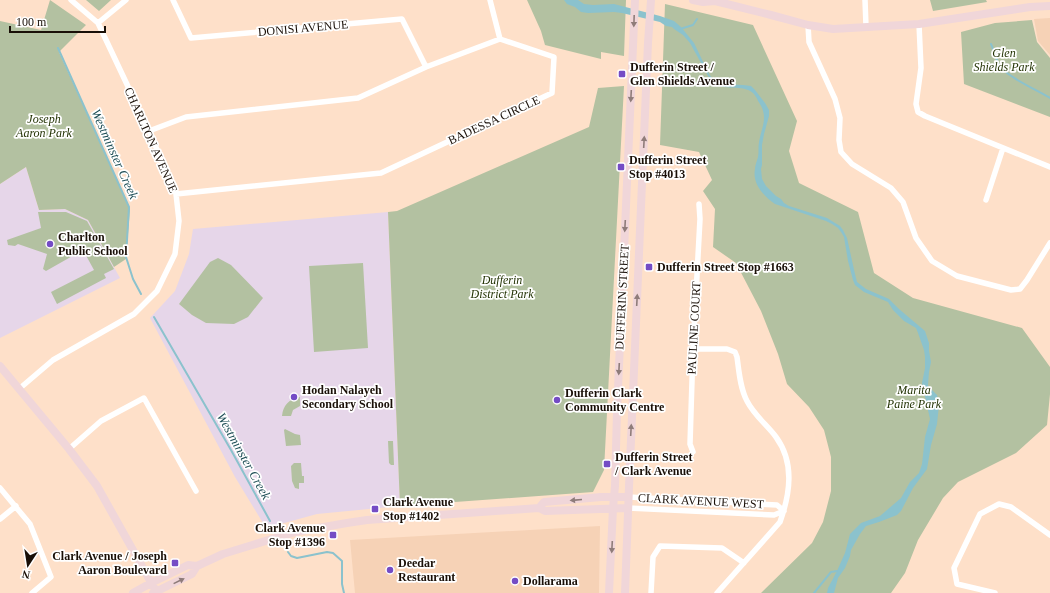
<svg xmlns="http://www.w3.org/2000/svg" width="1050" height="593" font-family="'Times New Roman',serif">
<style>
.built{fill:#f6d2b6}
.education{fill:#e6d6e9}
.green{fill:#b3c1a1}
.water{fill:#8bc2cd}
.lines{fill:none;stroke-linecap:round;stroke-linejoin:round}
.stream{stroke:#8bc2cd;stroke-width:2}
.street{stroke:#fff;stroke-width:5.5}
.secondary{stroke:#f0d6d9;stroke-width:8}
.oneway{fill:#8f7c7a}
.poi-dot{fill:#744cc5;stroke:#fff;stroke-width:1.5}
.labels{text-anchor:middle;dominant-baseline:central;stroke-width:3.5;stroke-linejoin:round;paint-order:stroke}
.street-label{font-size:12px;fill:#190f07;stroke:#fff}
.park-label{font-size:12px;font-style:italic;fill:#233304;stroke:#fff}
.poi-label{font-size:12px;font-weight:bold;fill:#190f07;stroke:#fff;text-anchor:start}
.water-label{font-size:13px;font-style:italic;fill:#1f4f57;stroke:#fff}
</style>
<rect width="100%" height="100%" fill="#fee0c9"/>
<path class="built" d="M1050,18V55L1038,41L1034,19Z
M600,526L599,593H355L350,540Z"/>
<path class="education" d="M26,167L39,210L65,209L88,220L120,278L0,338V184Z
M388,212L400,506L317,514L266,528L235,477L150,318L175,291L189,254L193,229Z"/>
<path class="green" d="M50,0L86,25L59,52L130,209L126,259L114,267L88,220L65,209L39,210L26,167L0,184V21L41,30Z
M86,0H111L99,11Z
M527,0H626L624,56L601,52V59L545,45L541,31Z
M930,0H986L987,2L933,11Z
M665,4L753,25L797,121L789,151L799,183L858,212L874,273L913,298L1022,328L1050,367V394L1047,425L1016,453L958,482L943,498L918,540L905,573L891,593H761L812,543L823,522L831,491V457L824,430L809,407L787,384L778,354L761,311L736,263L713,247L715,209L703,191L712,180L699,152L660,145Z
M1032,20L1037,42L1050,58V117L964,84L961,32L995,23Z
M624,86L604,470L593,492L400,506L388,212L397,211L589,127L598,88Z
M38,212H66L87,221L114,269L104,274L106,278L57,304L51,292L94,270L83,250L46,271L43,269L47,254L18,244L15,246L8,245L7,240L41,228Z
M218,258L231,265L263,298L248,317L234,324L206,323L192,315L179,304L210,262Z
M363,263L368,348L314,352L309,266Z
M300,397V406L293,410L291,416H282C283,405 289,399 300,397Z
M285,429L295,434L300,435L301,445L286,446L284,430Z
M388,441H393L394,465H391L389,463Z
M294,463H301L302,476H304V483H299V489L295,488L292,481L291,466Z"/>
<path class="water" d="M564,0H578L584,4L593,5L614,4L660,16L674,21L681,27L694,43L709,74L714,81L722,84L743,85L751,86L755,90L765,103L769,110V116L766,127L764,134L762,145V165L761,169L762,179L766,186L776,196L781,199L784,203L789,206L827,218L840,226L843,230L847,238L855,274L857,282L866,289L889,299L899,309L925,331L929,343V351L931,362L929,372L928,385L929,387L937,395L939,405L937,424L931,445L927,469L913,488L901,511L897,515L879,522L866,526L860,534L851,550L850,556L845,568L838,578L834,593H827L828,588L837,571L845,553L850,534L861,523L880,516L901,498L910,482L919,473L922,464L925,437L930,419L922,383L925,368V357L924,350L918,333L916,328L904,321L893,310L888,302L864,292L855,285L853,280L848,261L844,237L841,232L838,228L832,224L826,221L775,204C764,196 752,184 755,169C755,165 757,161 758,157C759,152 758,147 759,142C762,126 769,116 758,101C757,98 755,95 753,93C743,84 724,91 712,83L690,43L683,35L674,29L672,27L666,26L660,22L622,13L614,12L588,13L581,12L575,7L567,4Z"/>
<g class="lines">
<path class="stream" d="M680,29L693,25L697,19
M991,44C994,51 996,59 999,65C1007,77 1037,90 1050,98
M58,48L129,207L126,257L133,279L141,294
M154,317L231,450L270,521
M288,552L291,556L297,558L327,552L333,553L342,561V584L344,593
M814,593L831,572L837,571"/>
<path class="street" d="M173,0L191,38L402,19L426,67
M490,0L500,39
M865,0L866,26
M98,23L126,0
M919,24L921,68L916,104L918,112L925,116L1050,167
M808,25L809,42L835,99L840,118L839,140L841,152L852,164L891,188L903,202L916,238L932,261L957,276L1011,290L1020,289L1027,280L1050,243
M149,131L186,117L358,98L426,67L500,39L554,57L552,93L381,173L176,194
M986,200L1003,148
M693,349H727L735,352L737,357C739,371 740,388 747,401C754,415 767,425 776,437C795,463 790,494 780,522L717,593
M19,389L53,360L134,314L157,291L175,254L179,221L176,194L149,131L98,23L71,0
M69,449L101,421L144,398L196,491
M693,452L690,444L693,349L700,219L699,204
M0,488L30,524L51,577L32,593
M628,497L777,505L784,511
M628,508L774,515L784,511
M0,519L16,506
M651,593L653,557L660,546L722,548L744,563
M995,593L957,584L954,568L980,514L999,504L1011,507L1050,535"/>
<path class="secondary" d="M693,0L703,2L715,1L771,15L808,25L833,29L919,24L1030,7L1050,6
M0,366L69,449L97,486L157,593
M539,508L544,502L601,497H628
M133,593L151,583L188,565L197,566L223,554L295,532L347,523L367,520L539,508L545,511L628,508
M153,593L192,574L197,566
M609,593L613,508L615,486L617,412L635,0
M625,593L629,487L648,43L651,0"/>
</g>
<defs><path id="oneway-solid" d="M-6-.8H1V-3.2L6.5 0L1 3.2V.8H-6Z"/></defs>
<g class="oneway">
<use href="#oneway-solid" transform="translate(634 21) rotate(92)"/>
<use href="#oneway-solid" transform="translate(631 96) rotate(93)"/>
<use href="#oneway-solid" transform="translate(644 142) rotate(-87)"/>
<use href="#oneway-solid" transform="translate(625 226) rotate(93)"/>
<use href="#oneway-solid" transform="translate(637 300) rotate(-87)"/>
<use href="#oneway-solid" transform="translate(619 369) rotate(93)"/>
<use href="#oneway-solid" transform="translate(631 430) rotate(-87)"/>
<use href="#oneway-solid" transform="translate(576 500) rotate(175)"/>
<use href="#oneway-solid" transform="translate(612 547) rotate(93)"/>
<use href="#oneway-solid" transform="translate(179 581) rotate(-26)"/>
</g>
<g class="poi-dot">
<rect x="618" y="70" width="8" height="8" rx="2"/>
<rect x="617" y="163" width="8" height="8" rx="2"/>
<circle cx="50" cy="244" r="4"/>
<rect x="645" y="263" width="8" height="8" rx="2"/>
<circle cx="294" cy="397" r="4"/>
<circle cx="557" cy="400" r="4"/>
<rect x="603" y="460" width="8" height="8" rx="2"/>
<rect x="371" y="505" width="8" height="8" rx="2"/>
<rect x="329" y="531" width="8" height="8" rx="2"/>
<rect x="171" y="559" width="8" height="8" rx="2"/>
<circle cx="390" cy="570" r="4"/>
<circle cx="515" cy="581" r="4"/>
</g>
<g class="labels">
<g class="street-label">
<text transform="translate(303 28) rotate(-5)">DONISI AVENUE</text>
<text transform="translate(494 120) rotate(-25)">BADESSA CIRCLE</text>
<text transform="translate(151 140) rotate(66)">CHARLTON AVENUE</text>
<text transform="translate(622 297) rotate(-87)">DUFFERIN STREET</text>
<text transform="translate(694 328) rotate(-87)">PAULINE COURT</text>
<text transform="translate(701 501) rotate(3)">CLARK AVENUE WEST</text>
</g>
<g class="park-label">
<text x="1004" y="53">Glen<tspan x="1004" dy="14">Shields Park</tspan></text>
<text x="44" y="119">Joseph<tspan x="44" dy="14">Aaron Park</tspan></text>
<text x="502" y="280">Dufferin<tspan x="502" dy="14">District Park</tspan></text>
<text x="914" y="390">Marita<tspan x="914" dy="14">Paine Park</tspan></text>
</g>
<g class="poi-label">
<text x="630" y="67">Dufferin Street /<tspan x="630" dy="14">Glen Shields Avenue</tspan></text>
<text x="629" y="160">Dufferin Street<tspan x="629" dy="14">Stop #4013</tspan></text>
<text x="58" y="237">Charlton<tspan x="58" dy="14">Public School</tspan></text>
<text x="657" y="267">Dufferin Street Stop #1663</text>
<text x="302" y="390">Hodan Nalayeh<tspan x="302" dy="14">Secondary School</tspan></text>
<text x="565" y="393">Dufferin Clark<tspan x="565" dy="14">Community Centre</tspan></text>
<text x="615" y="457">Dufferin Street<tspan x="615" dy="14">/ Clark Avenue</tspan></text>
<text x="383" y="502">Clark Avenue<tspan x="383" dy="14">Stop #1402</tspan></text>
<text x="325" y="528" text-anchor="end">Clark Avenue<tspan x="325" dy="14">Stop #1396</tspan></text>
<text x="167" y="556" text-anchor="end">Clark Avenue / Joseph<tspan x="167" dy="14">Aaron Boulevard</tspan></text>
<text x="398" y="563">Deedar<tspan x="398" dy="14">Restaurant</tspan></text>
<text x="523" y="581">Dollarama</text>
</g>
<g class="water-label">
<text transform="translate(115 154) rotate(66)">Westminster Creek</text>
<text transform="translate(244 456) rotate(61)">Westminster Creek</text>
</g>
</g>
<g transform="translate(28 565) rotate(192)" stroke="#ffffff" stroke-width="3" paint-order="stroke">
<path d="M0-3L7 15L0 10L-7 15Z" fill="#190f07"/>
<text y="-6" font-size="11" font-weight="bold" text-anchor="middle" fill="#190f07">N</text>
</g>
<path d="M10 26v6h95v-6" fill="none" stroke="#190f07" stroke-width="2"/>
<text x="16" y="26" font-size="12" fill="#190f07" stroke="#ffffff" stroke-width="3" paint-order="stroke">100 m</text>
</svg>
